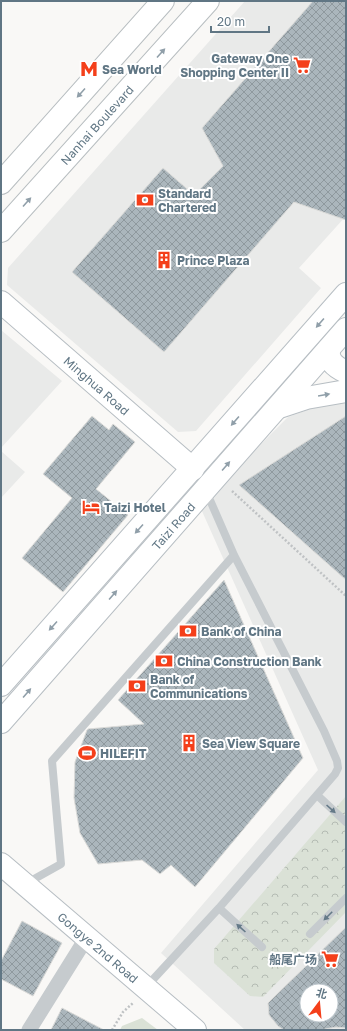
<svg xmlns="http://www.w3.org/2000/svg" width="347" height="1031" font-family="'Golos Text','Noto Sans SC',sans-serif">
<style>
.built{fill:#e9eae9;fill-rule:evenodd}
.forest{fill:url(#forest-crowns)}
.green{fill:#dae1d6}
.building{fill:url(#building-cross-hatch);stroke:#dadad8;fill-rule:evenodd}
.lines{fill:none;stroke-linecap:round;stroke-linejoin:round}
.secondary-casing{stroke:#b7bec3;stroke-width:24}
.primary-casing{stroke:#b8bec1;stroke-width:24}
.path{stroke:#bfc2c4;stroke-width:2.5;stroke-dasharray:2 2;stroke-linecap:butt}
.lane{stroke:#c6cbce;stroke-width:8}
.street{stroke:#c6cbce;stroke-width:15}
.secondary{stroke:#fff;stroke-width:22}
.primary{stroke:#fff;stroke-width:22}
.oneway{fill:#909fa9}
.oneway2{fill:#657a88}
.labels{text-anchor:middle;dominant-baseline:central;stroke-width:4;stroke-linejoin:round;paint-order:stroke}
.poi-label{font-size:12px;font-weight:bold;fill:#607684;stroke:#fff;text-anchor:start}
.street-label{font-size:12px;fill:#607684;stroke:#fff}
</style>
<defs>
<pattern id="forest-crowns" width="20" height="18" patternUnits="userSpaceOnUse"><rect width="20" height="18" fill="#dae1d6"/><path d="M2 6a3 3 0 1 1 6 0M12 15a3 3 0 1 1 6 0" fill="none" stroke="#b4bbb3"/></pattern>
<pattern id="building-cross-hatch" width="8" height="8" patternUnits="userSpaceOnUse"><rect width="8" height="8" fill="#abb6bc"/><path d="M0 0l8 8M0 8l8-8" fill="none" stroke="#8f999e"/></pattern>
</defs>
<rect width="100%" height="100%" fill="#f9f8f6"/>
<path class="built" d="M245,1H346V216L299,268L321,288L196,431L178,432L7,285L8,268Z
M1,330L62,381L1,448Z
M346,401V1030H245L161,953L318,770L201,509L233,472L288,417L321,405ZM307,991H331V1015H307Z
M1,451L25,472L1,498Z"/>
<path class="forest" d="M346,796V912L263,997L250,996L214,963V949Z"/>
<path class="green" d="M142,1018L158,1030H120L122,1026Z"/>
<path class="building" d="M313,1H346V220L294,202L164,352L72,272L163,168L194,195L223,166L202,128Z
M92,416L109,430L113,424L135,442L96,489L128,515L63,592L22,558L72,498L43,474Z
M346,416V580L239,485Z
M224,580L303,758L195,887L171,865L160,874L142,860L98,864L80,833L74,798L75,762L87,730L88,729L144,724L118,700Z
M22,921L62,943L33,996L1,979V961Z
M346,927V1028L336,1027L320,1030H284L278,1026L269,1015L268,1003ZM307,991H331V1015H307Z
M62,1008L104,1030H51Z"/>
<g class="lines">
<g class="secondary-casing">
<g id="secondary">
<path id="s1" d="M1,302L193,469"/>
<path d="M329,349C327,361 335,367 346,372"/>
<path d="M279,407L306,398L346,391"/>
<path d="M1,685L346,294"/>
<path id="s2" d="M1,722L346,329"/>
<path id="s3" d="M1,864L195,1030"/>
</g>
</g>
<g class="primary-casing">
<g id="primary">
<path d="M1,183L163,1"/>
<path id="s4" d="M1,231L208,1"/>
</g>
</g>
<path class="path" d="M232,491L346,596
M112,1030L123,1012L133,1003"/>
<path class="lane" d="M317,795L346,822
M27,883L61,864L52,761L234,555
M219,908L262,947
M310,934L346,898
M146,987L219,908L335,774L338,768L337,761L324,731L234,555L206,491"/>
<path class="street" d="M29,1030L87,937"/>
<use href="#secondary" class="secondary"/>
<use href="#primary" class="primary"/>
</g>
<defs><path id="oneway-solid" d="M-6-.8H1V-3.2L6.5 0L1 3.2V.8H-6Z"/></defs>
<g class="oneway">
<use href="#oneway-solid" transform="translate(161 53) rotate(-48)"/>
<use href="#oneway-solid" transform="translate(81 93) rotate(132)"/>
<use href="#oneway-solid" transform="translate(27 202) rotate(-48)"/>
<use href="#oneway-solid" transform="translate(320 323) rotate(131)"/>
<use href="#oneway-solid" transform="translate(324 395) rotate(-10)"/>
<use href="#oneway-solid" transform="translate(235 421) rotate(131)"/>
<use href="#oneway-solid" transform="translate(226 466) rotate(-49)"/>
<use href="#oneway-solid" transform="translate(139 529) rotate(132)"/>
<use href="#oneway-solid" transform="translate(113 595) rotate(-49)"/>
<use href="#oneway-solid" transform="translate(53 626) rotate(132)"/>
<use href="#oneway-solid" transform="translate(27 693) rotate(-49)"/>
</g>
<g class="oneway2">
<use href="#oneway-solid" transform="translate(331 809) rotate(42)"/>
<use href="#oneway-solid" transform="translate(328 916) rotate(135)"/>
<use href="#oneway-solid" transform="translate(241 928) rotate(-138)"/>
</g>
<defs>
<g id="supermarket-bare" transform="scale(1.38)"><path d="M-6-5.5h2.5l.6 2H6L4.5 2H-2.5L-4.4-4H-6ZM-1.5 3.2a1.3 1.3 0 1 0 .1 0ZM3 3.2a1.3 1.3 0 1 0 .1 0Z" fill="#f43f1a" stroke="#fff" stroke-width="2.5" paint-order="stroke"/></g>
<g id="metro-bare" transform="scale(1.38)"><path d="M-5.5 5V-5H-3L0 0L3-5H5.5V5H3V-.5L0 4L-3-.5V5Z" fill="#f43f1a" stroke="#fff" stroke-width="2.5" paint-order="stroke"/></g>
<g id="bank-bare" transform="scale(1.38)"><path d="M-6-4H6V4H-6ZM0-2.3a2.3 2.3 0 1 0 0 4.6a2.3 2.3 0 1 0 0-4.6Z" fill="#f43f1a" stroke="#fff" stroke-width="2.5" paint-order="stroke"/></g>
<g id="building-bare" transform="scale(1.38)"><path d="M-4-6H4V6H1V3H-1V6H-4ZM-2.5-4.3h1.7v1.8h-1.7ZM.8-4.3h1.7v1.8H.8ZM-2.5-1h1.7V.8h-1.7ZM.8-1h1.7V.8H.8Z" fill="#f43f1a" stroke="#fff" stroke-width="2.5" paint-order="stroke"/></g>
<g id="hotel-bare" transform="scale(1.38)"><path d="M-6-4.5h1.5V1H6V5H4.5V3h-9V5H-6ZM-4 0a1.8 1.8 0 1 1 3.6 0ZM.5 0V-2.5h3Q6-2.5 6 0Z" fill="#f43f1a" stroke="#fff" stroke-width="2.5" paint-order="stroke"/></g>
<g id="stadium-bare" transform="scale(1.38)"><path d="M0-5a6.5 5 0 1 0 0 10a6.5 5 0 1 0 0-10ZM-3.5-1.8h7v3.6h-7Z" fill="#f43f1a" stroke="#fff" stroke-width="2.5" paint-order="stroke"/></g>
</defs>
<g fill-rule="evenodd">
<use href="#supermarket-bare" x="302" y="65"/>
<use href="#metro-bare" x="89" y="69"/>
<use href="#bank-bare" x="145" y="200"/>
<use href="#building-bare" x="164" y="260"/>
<use href="#hotel-bare" x="91" y="507"/>
<use href="#bank-bare" x="188" y="631"/>
<use href="#bank-bare" x="164" y="661"/>
<use href="#bank-bare" x="137" y="686"/>
<use href="#building-bare" x="189" y="743"/>
<use href="#stadium-bare" x="87" y="753"/>
<use href="#supermarket-bare" x="330" y="959"/>
</g>
<g class="labels">
<g class="poi-label">
<text x="289" y="58" text-anchor="end">Gateway One<tspan x="289" dy="14">Shopping Center II</tspan></text>
<text x="102" y="69">Sea World</text>
<text x="158" y="193">Standard<tspan x="158" dy="14">Chartered</tspan></text>
<text x="177" y="260">Prince Plaza</text>
<text x="104" y="507">Taizi Hotel</text>
<text x="201" y="631">Bank of China</text>
<text x="177" y="661">China Construction Bank</text>
<text x="150" y="679">Bank of<tspan x="150" dy="14">Communications</tspan></text>
<text x="202" y="743">Sea View Square</text>
<text x="100" y="753">HILEFIT</text>
<text x="317" y="959" text-anchor="end">船尾广场</text>
</g>
<g class="street-label">
<text stroke="none"><textPath href="#s4" startOffset="143">Nanhai Boulevard</textPath></text>
<text stroke="none"><textPath href="#s1" startOffset="127">Minghua Road</textPath></text>
<text stroke="none"><textPath href="#s2" startOffset="261">Taizi Road</textPath></text>
<text stroke="none"><textPath href="#s3" startOffset="128">Gongye 2nd Road</textPath></text>
</g>
</g>
<rect width="347" height="1031" fill="none" stroke="#607684" stroke-width="4"/>
<g transform="translate(319 1003) rotate(16)"><circle r="19" fill="#ffffff" stroke="#bfc8ce"/>
<path d="M0-3L7 15L0 10L-7 15Z" fill="#f43f1a"/>
<text y="-6" font-size="11" font-weight="bold" text-anchor="middle" fill="#607684">北</text>
</g>
<path d="M211 26v6h58v-6" fill="none" stroke="#607684" stroke-width="2"/>
<text x="217" y="26" font-size="12" fill="#607684" stroke="#ffffff" stroke-width="3" paint-order="stroke">20 m</text>
</svg>
